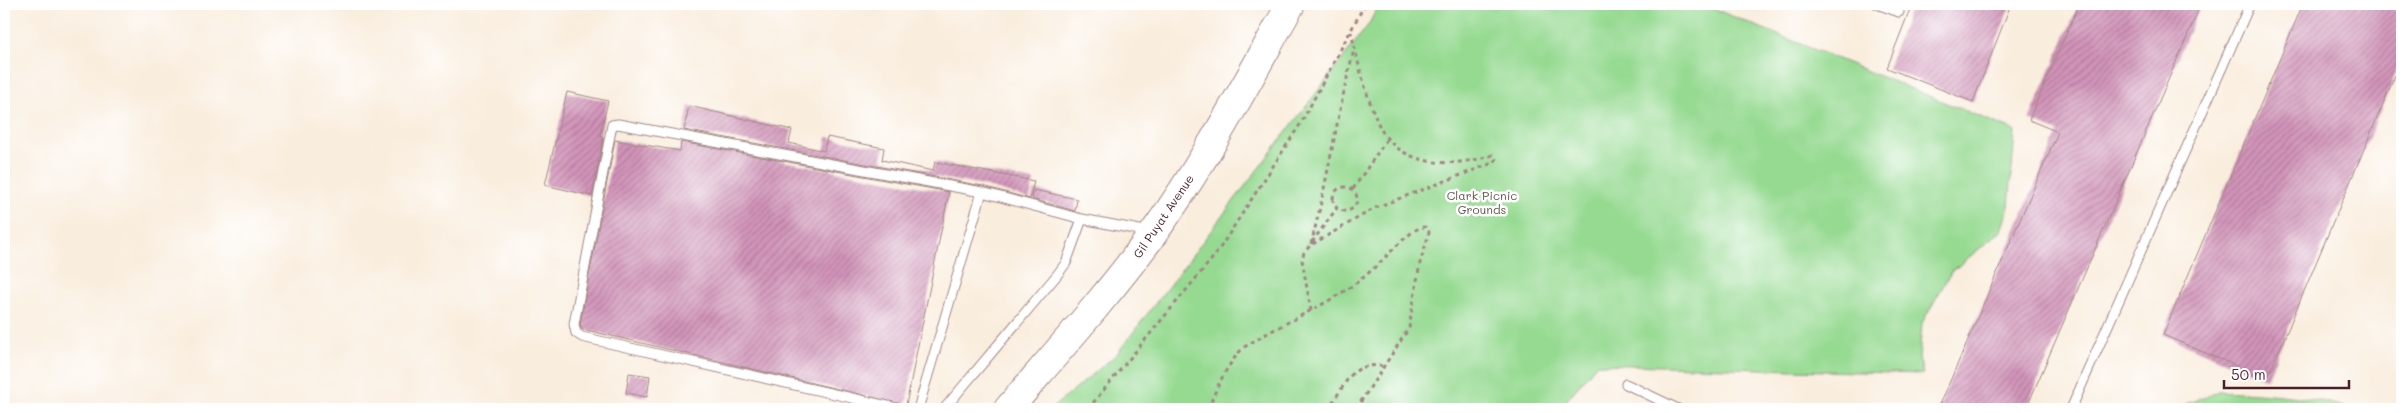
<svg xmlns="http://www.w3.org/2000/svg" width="2406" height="413" font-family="Mali,sans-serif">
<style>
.park{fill:#96da92;stroke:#707c5e}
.building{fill:url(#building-hatch)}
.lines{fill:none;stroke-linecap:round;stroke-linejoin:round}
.service-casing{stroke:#a28684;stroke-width:11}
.primary-casing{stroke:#a28684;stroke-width:30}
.path{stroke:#a28684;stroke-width:3;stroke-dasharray:4 4;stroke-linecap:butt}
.service{stroke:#fff;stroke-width:9}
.primary{stroke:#fff;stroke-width:28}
.labels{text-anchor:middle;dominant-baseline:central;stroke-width:5;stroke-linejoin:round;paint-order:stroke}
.park-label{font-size:12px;fill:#61574a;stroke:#fff}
.street-label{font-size:12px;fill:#4a1f2b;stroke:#fff}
</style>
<defs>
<pattern id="building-hatch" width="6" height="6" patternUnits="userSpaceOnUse" patternTransform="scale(1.25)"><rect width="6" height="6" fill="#d294b9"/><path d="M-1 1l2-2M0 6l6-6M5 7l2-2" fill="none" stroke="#ac7897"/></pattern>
</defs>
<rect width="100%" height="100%" fill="#fff"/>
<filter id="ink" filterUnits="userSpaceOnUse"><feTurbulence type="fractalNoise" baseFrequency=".02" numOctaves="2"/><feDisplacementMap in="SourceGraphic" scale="10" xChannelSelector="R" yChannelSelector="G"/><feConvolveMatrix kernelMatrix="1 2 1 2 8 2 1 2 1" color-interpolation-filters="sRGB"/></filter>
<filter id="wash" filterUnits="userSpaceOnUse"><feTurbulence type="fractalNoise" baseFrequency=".0096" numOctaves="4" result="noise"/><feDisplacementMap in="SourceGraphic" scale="20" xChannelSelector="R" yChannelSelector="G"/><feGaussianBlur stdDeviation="1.12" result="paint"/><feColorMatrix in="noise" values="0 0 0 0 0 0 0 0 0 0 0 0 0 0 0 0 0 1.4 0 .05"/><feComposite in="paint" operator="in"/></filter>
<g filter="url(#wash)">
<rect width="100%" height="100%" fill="#f9eddd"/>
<path class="park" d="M1379,4H1702L2015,131L2009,206L2001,231L1951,272L1922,323L1919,358L1923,374L1597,364L1559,409H1051L1116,355L1369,24Z
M2218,391C2262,393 2308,395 2350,409H2174Z"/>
<g id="blocks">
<path class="building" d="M1912,4H2011L1973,102L1887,68Z
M2079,4H2201L2026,409H1938L2058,132L2029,120Z
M2303,4H2402V59L2267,379L2163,335Z
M567,92L608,101L600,134L603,138L592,196L545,185Z
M689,106L792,130L789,143L824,151L827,137L884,148L882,160L891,162L933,171L935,162L1034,181L1030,199L983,186L684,130Z
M615,140L680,151L681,142L949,192L906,405L582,329L580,324Z
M1034,190L1077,199L1075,211L1032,199Z
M629,373L650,376L647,397L626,393Z"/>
</g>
</g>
<g filter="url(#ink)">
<use href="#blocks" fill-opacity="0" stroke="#a28684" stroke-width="1"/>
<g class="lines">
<g class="service-casing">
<path id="service" d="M1877,4L1899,12
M1626,384L1678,409
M901,409L582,337L576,333L574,324L612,125L618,124L982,192
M918,409L982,192L1082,219L1150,232
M944,409L1057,275L1066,263L1082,219
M2071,409L2250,4"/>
</g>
<g class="primary-casing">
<path id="primary" d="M1008,409C1057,352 1108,295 1153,234C1205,162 1247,82 1291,4"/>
</g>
<path class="path" d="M1333 199a12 12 0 1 1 24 0a12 12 0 1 1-24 0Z
M1353,189L1387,139
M1312,242L1337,208
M1311,244C1328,180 1337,114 1354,50
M1311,311L1302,260L1304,252L1311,245L1377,207L1490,164L1496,160L1493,155C1458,166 1412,169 1386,137C1372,120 1356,56 1351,32
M1088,409L1216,254L1301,123L1365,4
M1208,409C1217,387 1226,366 1243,348C1285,320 1335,304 1373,269C1384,260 1413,225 1425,227L1429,232L1428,237L1420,263L1409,328L1356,409
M1327,409C1347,387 1347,362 1382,366"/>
<use href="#service" class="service"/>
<use href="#primary" class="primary"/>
</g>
</g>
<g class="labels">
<g class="park-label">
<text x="1482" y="195">Clark Picnic<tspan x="1482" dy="14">Grounds</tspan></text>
</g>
<g class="street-label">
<text transform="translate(1163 216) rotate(-56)">Gil Puyat Avenue</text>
</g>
</g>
<rect width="2406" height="413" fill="none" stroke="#fff" stroke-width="20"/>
<path d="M2224 380v8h125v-8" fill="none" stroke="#4a1f2b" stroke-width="2.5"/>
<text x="2231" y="380" font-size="15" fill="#4a1f2b" stroke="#ffffff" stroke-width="4" paint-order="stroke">50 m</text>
</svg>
